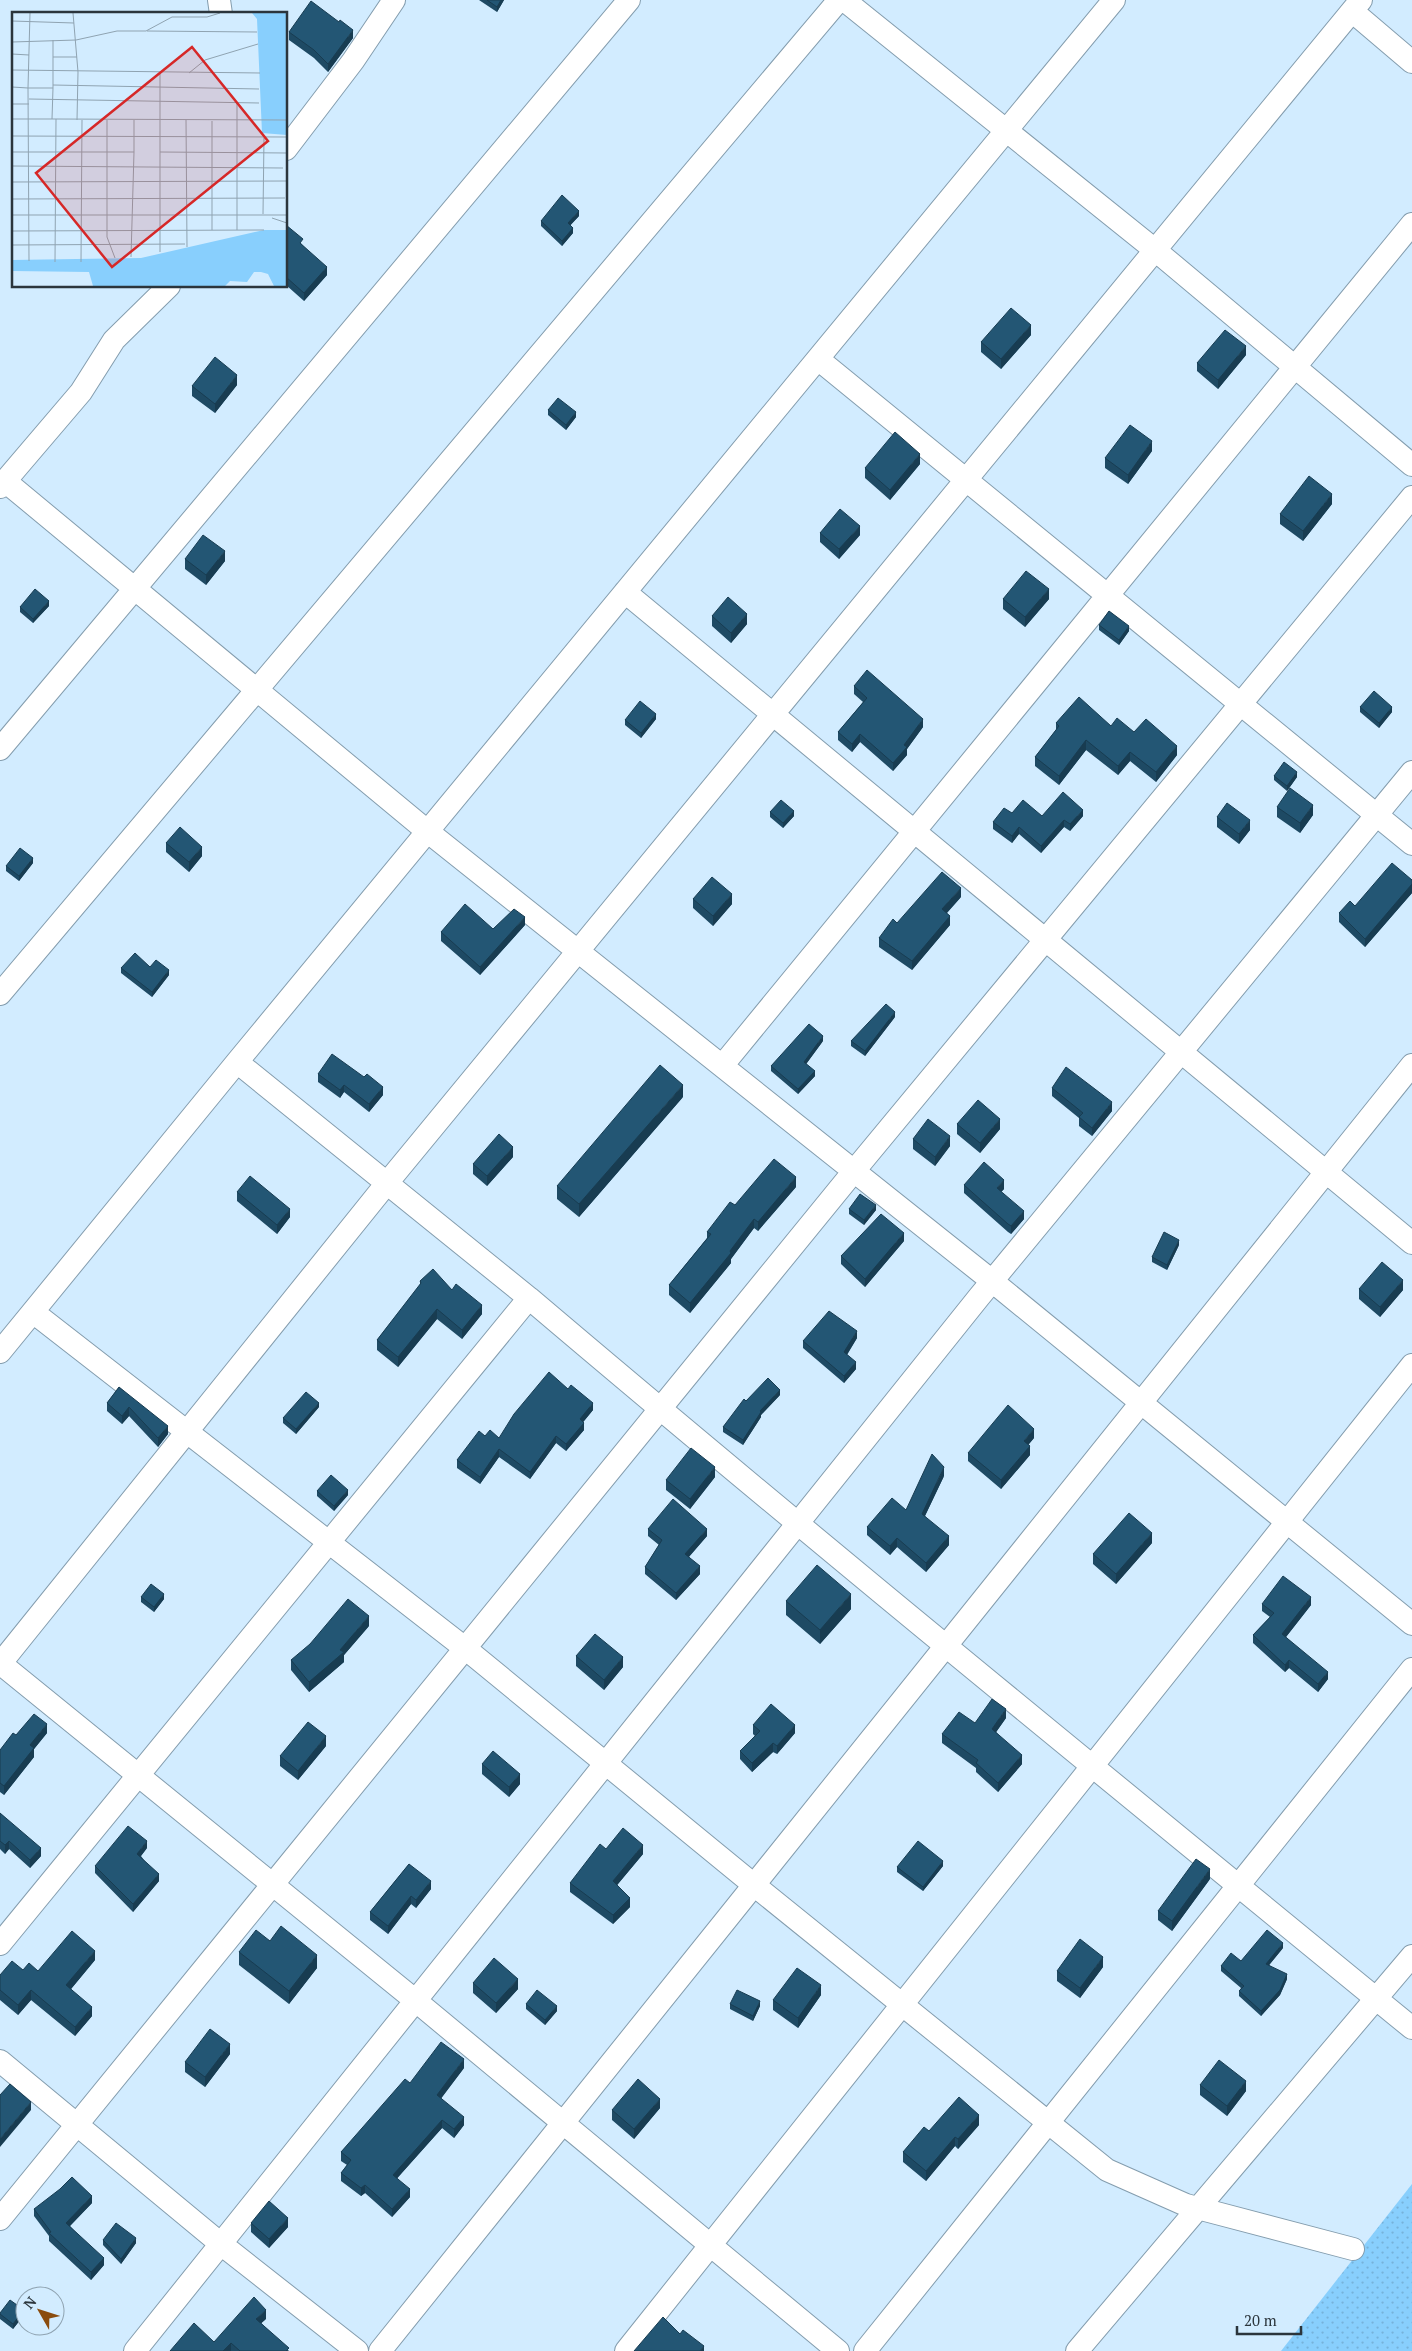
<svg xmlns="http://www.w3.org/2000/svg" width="1412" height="2351" font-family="'PT Serif',serif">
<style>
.grass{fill:url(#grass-dots)}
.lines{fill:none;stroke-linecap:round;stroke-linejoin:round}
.minor-casing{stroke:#849dae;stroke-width:24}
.minor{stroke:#fff;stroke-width:22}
.wall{fill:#1e4a64}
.shaded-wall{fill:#183c51}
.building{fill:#235674;stroke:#183c51}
.inset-road{fill:none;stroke:#8fa3b1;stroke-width:1}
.view{fill:#d62828;fill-opacity:0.15;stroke:#d62828;stroke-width:2.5}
.inset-edge{fill:none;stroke:#2b353c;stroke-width:2.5}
</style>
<defs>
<pattern id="grass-dots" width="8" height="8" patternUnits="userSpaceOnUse" patternTransform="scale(1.25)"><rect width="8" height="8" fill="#88cffd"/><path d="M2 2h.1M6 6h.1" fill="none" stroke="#76b2da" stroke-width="1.8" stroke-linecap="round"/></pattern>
</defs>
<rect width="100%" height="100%" fill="#d2ecff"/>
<path class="grass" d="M1412,2184V2351H1281Z"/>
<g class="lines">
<g class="minor-casing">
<path id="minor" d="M219,0L221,14
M844,0L1155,250L1412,465
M1352,11L1412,62
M286,149L353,61L394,0
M818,359L1412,844
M5,481L427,831L992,1281L1412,1624
M0,487L81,392L114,340L169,286
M625,592L1412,1243
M0,749L629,0
M0,994L839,0
M722,1066L1412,224
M529,1298C820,1545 1117,1786 1412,2028
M33,1312L466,1649L754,1885L1107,2170L1186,2205L1353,2249
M0,1352L237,1062L1114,0
M0,1663L416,2001L838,2351
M0,1664L387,1183L1361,0
M0,1944L529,1298L237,1062
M0,2061L221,2244L357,2351
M0,2219L854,1171L1412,497
M135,2351L979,1297L1412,772
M380,2351L1412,1065
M626,2351L1412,1365
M865,2351L1412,1669
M1077,2351L1412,1956"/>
</g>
<use href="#minor" class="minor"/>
</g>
<path class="wall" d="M479,0H504L497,12Z
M289,32L353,38L328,72L314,58L289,40Z
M579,216L570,225L573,233L562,246L541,226V221Z
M286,225L327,275L304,301L286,285Z
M1031,335L1001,369L981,352V342Z
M1246,355L1218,389L1197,371V363Z
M237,385L215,413L192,396V386Z
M548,410L576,417L566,430L548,415Z
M1152,451L1128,484L1105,468V458Z
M920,464L890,500L865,478V468Z
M1332,504L1303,541L1280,524V514Z
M820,533L860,535L839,559L820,542Z
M185,559L225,561L206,585L185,569Z
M1003,599H1049L1025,627L1003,609Z
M49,606L33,623L20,612V607Z
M712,616L747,624L731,643L712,626Z
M1099,625L1129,631L1119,645L1099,630Z
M854,686L923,727L907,749V755L893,771L860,742L852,752L838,740V732L863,702L854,694Z
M1360,707L1392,712L1379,728L1360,712Z
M656,719L641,738L625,725V720Z
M1056,723L1111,726L1134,732L1177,755L1156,782L1130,761L1118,775L1086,750L1059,785L1035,766V757L1056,730Z
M1274,776L1297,777L1287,791L1274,780Z
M1277,807L1313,815L1300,833L1277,817Z
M770,812L794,816L783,828L770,817Z
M1012,813L1042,816H1083L1070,831L1064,827L1041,853L1019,834L1012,843L993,829V822Z
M1217,817L1250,830L1239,844L1217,827Z
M166,843L202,856L189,872L166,852Z
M33,863L19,881L6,871V866Z
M1412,880V893L1365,947L1339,922V913Z
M961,897L947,913L950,925L912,970L879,947V938L897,923Z
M693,899L732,904L713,926L693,908Z
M525,925L480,975L441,941V932L493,929Z
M121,968L169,975L152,997L121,973Z
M895,1017L865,1056L851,1046V1041Z
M823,1041L806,1064L815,1076L798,1094L771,1071V1066Z
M318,1074L383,1095L369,1112L344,1092L340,1098L318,1082Z
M1052,1088L1112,1111L1092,1136L1079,1126V1118L1052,1096Z
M683,1097L579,1217L557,1199V1186Z
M957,1124L1000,1129L980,1153L957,1134Z
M913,1139L950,1146L935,1166L913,1149Z
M513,1157L487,1186L473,1174V1164Z
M964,1185L1004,1189L1001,1192L1024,1219L1011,1234L1008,1232L964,1193Z
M796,1187L758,1231L754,1228L731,1259V1263L690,1313L669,1295V1285L707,1238V1232L735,1205Z
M237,1192L290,1217L277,1234L237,1201Z
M849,1209L876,1210L864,1225L849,1214Z
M904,1241L865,1287L841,1264V1256Z
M1179,1245L1167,1270L1152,1262V1257Z
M420,1281L452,1290L482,1314L462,1339L437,1319L398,1367L377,1350V1340L420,1285Z
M1359,1289L1403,1290L1380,1317L1359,1299Z
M857,1338L847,1355L856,1369L844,1383L803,1348V1341Z
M119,1387L168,1434L158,1447L129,1416L122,1424L107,1411V1403Z
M568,1389L593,1410L583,1422L584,1430L566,1451L556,1443L530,1479L499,1457L480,1484L457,1468V1460L485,1436L499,1438Z
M780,1395L761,1415V1417L743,1445L723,1432V1427L746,1401Z
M319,1407L296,1434L283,1423V1418Z
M1034,1438L1028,1445L1030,1455L1001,1489L968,1461V1453Z
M944,1476L925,1516L949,1545L926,1572L897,1547L890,1555L867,1535V1527L906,1510Z
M715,1477L690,1509L666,1490V1480Z
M317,1491L348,1495L334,1511L317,1496Z
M648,1529L707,1536L689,1557L700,1574L676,1600L645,1574V1567L659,1545L648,1536Z
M1152,1543L1116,1584L1093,1564V1554Z
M141,1597L164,1599L154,1612L141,1602Z
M786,1601L851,1609L820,1644L786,1615Z
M1262,1604L1311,1605L1286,1637L1328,1679L1318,1692L1289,1668L1285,1672L1253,1643V1635L1270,1617L1262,1611Z
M369,1626L344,1655V1662L309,1692L291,1670V1660Z
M576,1656L623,1667L604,1690L576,1666Z
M1006,1718L996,1732L1022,1764L998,1792L976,1772V1768L942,1743V1734L975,1723Z
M753,1725L795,1733L777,1754L773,1752L752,1772L740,1759V1751L755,1736L753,1734Z
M47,1733L34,1749V1757L4,1795L0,1792V1750L16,1735Z
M326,1746L298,1780L280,1766V1756Z
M482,1764L520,1784L509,1797L482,1774Z
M0,1813L41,1856L30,1868L9,1849L5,1854L0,1849Z
M147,1848L141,1856L159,1881L133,1912L95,1873V1866Z
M606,1849L643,1854L617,1885L630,1907L613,1924L570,1892V1883Z
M409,1864L431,1889L416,1908L411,1904L388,1934L370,1920V1912Z
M943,1866L923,1891L897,1872V1867Z
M1210,1879L1172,1931L1158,1920V1911Z
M270,1941L317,1968L289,2004L239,1965V1952Z
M1283,1948L1269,1965L1287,1979L1280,1995L1261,2016L1239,1996V1991L1241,1988L1221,1971V1966L1241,1961Z
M95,1960L71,1989L92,2016L75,2036L31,2000L18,2015L0,2000V1975L23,1970L38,1971Z
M1103,1967L1080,1998L1057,1981V1971Z
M473,1983L518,1989L496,2013L473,1993Z
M821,1995L798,2028L773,2010V2000Z
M526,2004L557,2011L545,2025L526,2009Z
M730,2004L760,2006L753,2021L730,2009Z
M230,2054L205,2087L185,2072V2062Z
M464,2068L441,2098L464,2125L454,2138L442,2128L397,2178L410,2197L392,2217L365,2193L361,2196L341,2181V2173L347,2165L341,2161V2152L410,2083Z
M1200,2085L1246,2091L1227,2116L1200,2095Z
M660,2108L634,2139L612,2120V2110Z
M979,2125L958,2149L955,2146L926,2181L903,2162V2152L929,2131Z
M92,2203L70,2226L104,2265L91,2280L49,2241V2236L34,2216V2209Z
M251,2223L288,2227L269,2248L251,2232Z
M103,2240L136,2243L121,2264L103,2245Z
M0,2313L24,2315L13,2329L0,2319Z
M266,2319L261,2323L289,2351H170L214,2342Z"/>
<path class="shaded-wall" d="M501,0H504L497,12V7Z
M353,30V38L328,72V64Z
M579,211V216L568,228V223Z
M573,228V233L562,246V241Z
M327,267V275L304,301V293Z
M1031,325V335L1001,369V359Z
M1246,346V355L1218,389V380Z
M237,375V385L215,413V404Z
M576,412V417L566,430V425Z
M1152,441V451L1128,484V475Z
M920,454V464L890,500V490Z
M1332,494V504L1303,541V531Z
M860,526V535L839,559V549Z
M225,551V561L206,585V575Z
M1049,589V599L1025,627V617Z
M49,601V606L33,623V619Z
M747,614V624L731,643V633Z
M1129,626V631L1119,645V640Z
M1392,707V712L1379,728V723Z
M656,714V719L641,738V733Z
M923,719V727L907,749V755L893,771V763L904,745Z
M860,734V742L852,752V744Z
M1086,740V750L1059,785V776Z
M1177,746V755L1156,782V772Z
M1130,752V761L1118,775V766Z
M1297,772V777L1287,791V786Z
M1313,805V815L1300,833V823Z
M1083,810V816L1070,831V824Z
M794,811V816L783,828V823Z
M1064,820V827L1041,853V846Z
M1250,820V830L1239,844V834Z
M1019,827V834L1012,843V836Z
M202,847V856L189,872V862Z
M33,858V863L19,881V876Z
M1412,884V893L1365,947V939Z
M961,888V897L942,918V909Z
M732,894V904L713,926V916Z
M950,916V925L912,970V961Z
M525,917V925L480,975V967Z
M169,970V975L152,997V992Z
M895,1012V1017L865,1056V1051Z
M823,1036V1041L804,1067V1062Z
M815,1071V1076L798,1094V1089Z
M344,1085V1092L340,1098V1090Z
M683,1085V1097L579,1217V1204Z
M383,1087V1095L369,1112V1104Z
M1112,1102V1111L1092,1136V1128Z
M1000,1119V1129L980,1153V1143Z
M950,1136V1146L935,1166V1157Z
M513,1147V1157L487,1186V1176Z
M796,1177V1187L758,1231V1222Z
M1004,1180V1189L997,1196V1188Z
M876,1205V1210L864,1225V1220Z
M290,1209V1217L277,1234V1225Z
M1024,1211V1219L1011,1234V1226Z
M754,1219V1228L731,1259V1263L690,1313V1303Z
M904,1233V1241L865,1287V1279Z
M1179,1240V1245L1167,1270V1265Z
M1403,1280V1290L1380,1317V1307Z
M482,1305V1314L462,1339V1330Z
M437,1309V1319L398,1367V1357Z
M857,1331V1338L844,1359V1352Z
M856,1362V1369L844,1383V1376Z
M780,1390V1395L761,1415V1417L743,1445V1440L760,1411Z
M319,1403V1407L296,1434V1429Z
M593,1403V1410L580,1426V1419Z
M129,1407V1416L122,1424V1416Z
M584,1423V1430L566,1451V1444Z
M168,1426V1434L158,1447V1438Z
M1034,1429V1438L1024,1450V1441Z
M556,1436V1443L530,1479V1472Z
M1030,1446V1455L1001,1489V1480Z
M499,1449V1457L480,1484V1477Z
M715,1467V1477L690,1509V1499Z
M944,1467V1476L922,1522V1514Z
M348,1490V1495L334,1511V1506Z
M707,1529V1536L685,1561V1554Z
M1152,1533V1543L1116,1584V1574Z
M949,1536V1545L926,1572V1563Z
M897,1538V1547L890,1555V1546Z
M700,1566V1574L676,1600V1593Z
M164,1594V1599L154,1612V1607Z
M851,1594V1609L820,1644V1630Z
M1311,1597V1605L1282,1642V1634Z
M369,1616V1626L344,1655V1662L309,1692V1682L340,1650Z
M623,1657V1667L604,1690V1680Z
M1289,1660V1668L1285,1672V1665Z
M1328,1672V1679L1318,1692V1684Z
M1006,1709V1718L992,1738V1729Z
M47,1724V1733L34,1749V1757L4,1795V1786L30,1745Z
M795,1725V1733L777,1754V1746Z
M326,1736V1746L298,1780V1771Z
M773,1743V1752L752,1772V1763Z
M1022,1755V1764L998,1792V1783Z
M520,1774V1784L509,1797V1787Z
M9,1841V1849L5,1854V1845Z
M147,1841V1848L137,1861V1854Z
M643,1845V1854L613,1890V1881Z
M41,1848V1856L30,1868V1860Z
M943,1861V1866L923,1891V1887Z
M1210,1869V1879L1172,1931V1921Z
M159,1874V1881L133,1912V1904Z
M431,1881V1889L416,1908V1900Z
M411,1896V1904L388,1934V1926Z
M630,1898V1907L613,1924V1915Z
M1283,1943V1948L1266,1969V1964Z
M95,1951V1960L66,1995V1985Z
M317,1955V1968L289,2004V1991Z
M1103,1957V1967L1080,1998V1988Z
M1287,1974V1979L1280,1995L1261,2016V2011Z
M518,1979V1989L496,2013V2003Z
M821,1985V1995L798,2028V2018Z
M31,1990V2000L18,2015V2005Z
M760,2001V2006L753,2021V2016Z
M557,2006V2011L545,2025V2020Z
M92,2007V2016L75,2036V2027Z
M230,2044V2054L205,2087V2077Z
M464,2059V2068L437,2104V2095Z
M1246,2081V2091L1227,2116V2106Z
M660,2099V2108L634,2139V2129Z
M31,2102V2110L0,2147V2139Z
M979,2115V2125L958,2149V2139Z
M464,2117V2125L454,2138V2129Z
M442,2120V2128L393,2183V2175Z
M955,2137V2146L926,2181V2171Z
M365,2185V2193L361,2196V2188Z
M410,2189V2197L392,2217V2209Z
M92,2196V2203L66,2230V2223Z
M288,2218V2227L269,2248V2239Z
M136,2238V2243L121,2264V2259Z
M104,2258V2265L91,2280V2272Z
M24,2310V2315L13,2329V2324Z
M266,2310V2319L256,2328V2319Z
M231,2343V2351H223Z
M704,2346V2351H700Z"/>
<path class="building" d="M487,0H501L497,7Z
M311,1L339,22L340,20L353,30L328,64L314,50L289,32Z
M562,195L579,211L568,223L573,228L562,241L541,221Z
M286,225L303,239L300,243L327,267L304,293L286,277Z
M1011,308L1031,325L1001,359L981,342Z
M1225,330L1246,346L1218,380L1197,363Z
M215,357L237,375L215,404L192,386Z
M558,398L576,412L566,425L548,410Z
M1130,425L1152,441L1128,475L1105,458Z
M895,432L920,454L890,490L865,468Z
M1309,476L1332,494L1303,531L1280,514Z
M840,509L860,526L839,549L820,533Z
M203,535L225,551L206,575L185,559Z
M1026,571L1049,589L1025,617L1003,599Z
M35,589L49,601L33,619L20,607Z
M728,597L747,614L731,633L712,616Z
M1109,611L1129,626L1119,640L1099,625Z
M867,670L923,719L904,745L907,747L893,763L860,734L852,744L838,732L867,698L854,686Z
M1374,691L1392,707L1379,723L1360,707Z
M1079,697L1111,726L1117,718L1134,732L1146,719L1177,746L1156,772L1130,752L1118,766L1086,740L1059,776L1035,757L1059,726L1056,723Z
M640,701L656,714L641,733L625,720Z
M1284,762L1297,772L1287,786L1274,776Z
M1290,788L1313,805L1300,823L1277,807Z
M1063,792L1083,810L1070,824L1064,820L1041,846L1019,827L1012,836L993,822L1004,808L1012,813L1023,800L1042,816Z
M781,800L794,811L783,823L770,812Z
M1227,803L1250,820L1239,834L1217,817Z
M180,827L202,847L189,862L166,843Z
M20,848L33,858L19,876L6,866Z
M1392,863L1412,880V884L1365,939L1339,913L1350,901L1355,906Z
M942,872L961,888L942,909L950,916L912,961L879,938L893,919L897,923Z
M712,877L732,894L713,916L693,899Z
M465,904L493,929L514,909L525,917L480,967L441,932Z
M135,953L150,967L156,960L169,970L152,992L121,968Z
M886,1004L895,1012L865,1051L851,1041Z
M809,1024L823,1036L804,1062L815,1071L798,1089L771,1066Z
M332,1054L364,1077L367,1074L383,1087L369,1104L344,1085L340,1090L318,1074Z
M660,1065L683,1085L579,1204L557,1186Z
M1066,1067L1112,1102L1092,1128L1079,1117L1083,1113L1052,1088Z
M978,1100L1000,1119L980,1143L957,1124Z
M928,1119L950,1136L935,1157L913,1139Z
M499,1134L513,1147L487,1176L473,1164Z
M774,1159L796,1177L758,1222L754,1219L730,1251L731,1253L690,1303L669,1285L711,1234L707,1232L730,1202L735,1205Z
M984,1162L1004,1180L997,1188L1024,1211L1011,1226L1008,1224L964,1185Z
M250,1176L290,1209L277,1225L237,1192Z
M860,1194L876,1205L864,1220L849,1209Z
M881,1214L904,1233L865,1279L841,1256Z
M1164,1232L1179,1240L1167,1265L1152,1257Z
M1382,1262L1403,1280L1380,1307L1359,1289Z
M433,1269L452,1290L456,1284L482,1305L462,1330L437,1309L398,1357L377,1340L421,1283L420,1281Z
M829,1311L857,1331L844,1352L856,1362L844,1376L803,1341Z
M549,1372L568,1389L571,1385L593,1403L580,1419L584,1423L566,1444L556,1436L530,1472L499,1449L480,1477L457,1460L479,1431L485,1436L490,1430L499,1438L514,1414Z
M768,1378L780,1390L760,1411L761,1412L743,1440L723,1427L744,1399L746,1401Z
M119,1387L168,1426L158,1438L129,1407L122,1416L107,1403Z
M306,1392L319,1403L296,1429L283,1418Z
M1008,1405L1034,1429L1024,1441L1030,1446L1001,1480L968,1453Z
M691,1448L715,1467L690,1499L666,1480Z
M932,1454L944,1467L922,1514L949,1536L926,1563L897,1538L890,1546L867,1527L892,1498L906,1510Z
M331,1475L348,1490L334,1506L317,1491Z
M673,1499L707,1529L685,1554L700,1566L676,1593L645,1567L662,1540L648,1529Z
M1129,1513L1152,1533L1116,1574L1093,1554Z
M817,1565L851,1594L820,1630L786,1601Z
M1283,1576L1311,1597L1282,1634L1328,1672L1318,1684L1289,1660L1285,1665L1253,1635L1274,1613L1262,1604Z
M151,1584L164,1594L154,1607L141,1597Z
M348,1599L369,1616L340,1650L344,1652L309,1682L291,1660L310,1644Z
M595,1634L623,1657L604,1680L576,1656Z
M992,1699L1006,1709L992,1729L1022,1755L998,1783L976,1763L978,1760L942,1734L959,1712L975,1723Z
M771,1704L795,1725L777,1746L773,1743L752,1763L740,1751L760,1731L753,1725Z
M34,1714L47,1724L30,1745L34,1748L4,1786L0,1783V1750L13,1733L16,1735Z
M308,1722L326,1736L298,1771L280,1756Z
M493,1751L520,1774L509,1787L482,1764Z
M0,1813L41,1848L30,1860L9,1841L5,1845L0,1841Z
M128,1826L147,1841L137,1854L159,1874L133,1904L95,1866Z
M623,1828L643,1845L613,1881L630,1898L613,1915L570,1883L600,1844L606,1849Z
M918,1841L943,1861L923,1887L897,1867Z
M1196,1859L1210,1869L1172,1921L1158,1911Z
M409,1864L431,1881L416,1900L411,1896L388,1926L370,1912Z
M281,1926L317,1955L289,1991L239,1952L256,1930L270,1941Z
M1267,1930L1283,1943L1266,1964L1287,1974L1280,1990L1261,2011L1239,1991L1244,1986L1221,1966L1231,1953L1241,1961Z
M72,1931L95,1951L66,1985L92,2007L75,2027L31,1990L18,2005L0,1990V1975L12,1961L23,1970L29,1963L38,1971Z
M1080,1939L1103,1957L1080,1988L1057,1971Z
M494,1958L518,1979L496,2003L473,1983Z
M797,1968L821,1985L798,2018L773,2000Z
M537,1990L557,2006L545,2020L526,2004Z
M737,1990L760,2001L753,2016L730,2004Z
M210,2029L230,2044L205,2077L185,2062Z
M441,2042L464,2059L437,2095L464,2117L454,2129L442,2120L393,2175L410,2189L392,2209L365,2185L361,2188L341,2173L351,2160L341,2152L405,2079L410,2083Z
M1219,2060L1246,2081L1227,2106L1200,2085Z
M638,2079L660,2099L634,2129L612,2110Z
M10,2084L31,2102L0,2139V2095Z
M959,2097L979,2115L958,2139L955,2137L926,2171L903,2152L924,2127L929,2131Z
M72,2177L92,2196L66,2223L104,2258L91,2272L49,2233L51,2232L34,2209L60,2189Z
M269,2201L288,2218L269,2239L251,2223Z
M116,2223L136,2238L121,2259L103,2240Z
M254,2297L266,2310L256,2319L289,2348L286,2351H240L231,2343L223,2351H170L194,2323L214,2342Z
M10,2300L24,2310L13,2324L0,2314V2313Z
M663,2317L680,2334L683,2330L704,2346L700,2351H634Z"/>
<g transform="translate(12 12)">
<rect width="275" height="275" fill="#d2ecff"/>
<path d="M240,1H275V123L250,121L245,7ZM252,218H275V274H262L256,262L249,260H242L235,270L218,269L213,274H81L77,260L0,259V248L129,246Z" fill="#88cffd"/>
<path class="inset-road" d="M18,1L16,76H41V28M61,1L66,60L65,108M0,9L62,11M135,19L245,20M0,30L64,28L105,19H134L160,5H195L208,1M0,42L17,43M41,45H65M0,58L248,61M177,61L193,48L246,32M41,73L247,77M0,75L16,76L17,249M17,87L247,91M0,92H17M0,107H44L43,250M40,107L41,76M44,107L275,108M95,108V225L103,246M174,108L175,235M0,124L275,125M0,140H122V108M148,140L275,141M0,154L271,156M0,170L275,169M0,187L273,186M251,202L252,126M0,203H275M260,206L275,211M200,218V109M225,218V91M0,219L252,218M0,233L173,232M148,240V62M119,245L122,140M69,250L70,108"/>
<path class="view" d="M180,35L256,129L100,255L24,161Z"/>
<rect width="275" height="275" class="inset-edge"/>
</g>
<g transform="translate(40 2311) rotate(309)"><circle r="24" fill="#d2ecff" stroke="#8fa3b1"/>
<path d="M0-4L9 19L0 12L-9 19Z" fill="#8a4c0e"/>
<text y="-8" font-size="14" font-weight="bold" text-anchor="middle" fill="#2b353c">N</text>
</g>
<path d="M1237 2326v8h64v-8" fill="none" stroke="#2b353c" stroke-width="2.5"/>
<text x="1244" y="2326" font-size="15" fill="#2b353c" stroke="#d2ecff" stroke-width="4" paint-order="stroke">20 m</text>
</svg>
